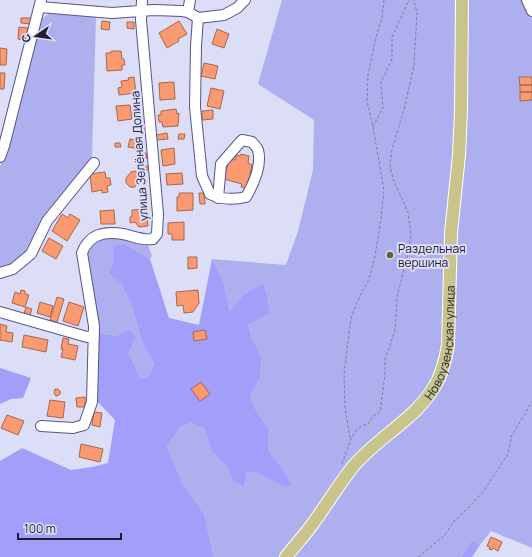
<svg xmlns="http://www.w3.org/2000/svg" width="532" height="557" font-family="Manrope,sans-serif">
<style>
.green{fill:#aeafee}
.forest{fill:#a19ffa}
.building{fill:#fb9a70;stroke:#a5684d}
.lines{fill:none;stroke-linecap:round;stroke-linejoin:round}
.minor-casing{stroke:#56548b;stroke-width:12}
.major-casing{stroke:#fff;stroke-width:14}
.path{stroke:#7f7f97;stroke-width:1;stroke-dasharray:3 2;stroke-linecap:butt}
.minor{stroke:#fff;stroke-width:10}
.major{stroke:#c9c48c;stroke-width:12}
.poi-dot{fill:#67622f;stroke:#dcddf7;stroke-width:1.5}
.labels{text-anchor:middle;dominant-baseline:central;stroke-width:4;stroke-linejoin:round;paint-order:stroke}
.street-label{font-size:12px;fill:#1e1d34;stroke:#dcddf7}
.poi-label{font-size:12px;fill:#1e1d34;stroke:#dcddf7;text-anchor:start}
</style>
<rect width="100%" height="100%" fill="#dcddf7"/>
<path class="green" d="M282,0H458V111L443,345C439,368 434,379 421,398L310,521L280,557H214L204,514L182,482L167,446L180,427L191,423L204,428L212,452L227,467L233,482L244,487L247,472L258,473L284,487L281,467L268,450L269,429L257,413L250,397L260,378L262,358L252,338L248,325L270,313L268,298L263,283L243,295L230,311L223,281L212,259L286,265L298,231L313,170L314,120L258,84Z
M465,0H525L532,19V548L491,531L480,545L472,540L461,557H290L353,471L441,383L466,129Z
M51,13L96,16L92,158L45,219L27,252L12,266L0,271V167L8,146L42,18Z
M123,237L148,245L152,256L150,259L125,244L114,259L108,273L121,284L131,304L142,342L154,364L150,375L141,379L129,353L136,336H117L97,333L86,253C94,235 106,238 123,237Z"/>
<path class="forest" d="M125,244L150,259L169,318L199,325L212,259L223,281L230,311L243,295L263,283L268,298L270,313L248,325L252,338L262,358L260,378L250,397L257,413L269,429L268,450L281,467L292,485L284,487L258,473L247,472L244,487L233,482L227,467L212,452L204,428L191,423L180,427L167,446L182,482L204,514L214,557H0V461L22,448L71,470L92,467L108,463L115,420L97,401V333L117,336L129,330L136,336L129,353L141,379L150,375L154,364L142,342L131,304L121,284L108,273L114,259L113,246Z
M0,368L31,378L23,398L11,399L0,404Z
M472,540L480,545L472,557H461Z"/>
<path class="building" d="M21,18H31V24L21,23Z
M102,21L110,22L109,30L101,29Z
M179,21L187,34L178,39L179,41L167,48L159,33Z
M127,22H134V29L127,28Z
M19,27L28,28L26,40L18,39Z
M217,29L229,34L224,48L212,44Z
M0,48L7,49L6,65H0Z
M111,51H121L122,59H124L125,65H122V70L107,71L106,53H111Z
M204,63L218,66L215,79L201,76Z
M0,73H5L4,89H0Z
M134,77L136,93L119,95L118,88L122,87L121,81L129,80L128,78Z
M519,77H532V85H520Z
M174,82L175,99L160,100L159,83Z
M520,85H532V92H520Z
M211,88L224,91L220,109L207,106Z
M520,92H532V100L520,101Z
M130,105L132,119L118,121L116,106Z
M176,109L177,114L179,113L178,126L163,127L162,122H159L158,115H161V111Z
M213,110V119L202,120V111Z
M167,133L168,139L156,140V135Z
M179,134H185L184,139H178Z
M130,139L140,141L139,149L128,147Z
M115,143H120L121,147H115Z
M174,148L175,164L163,166L161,150Z
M137,153H146L147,158L138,159Z
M241,154L249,156L248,163L252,165L247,188L241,187L242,184L224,179L229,159L235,160L236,155L240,156Z
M142,166H148V170H142Z
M135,171L141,176V179L135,187H130L126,183V178L131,172Z
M105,172L106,178H110L111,185L107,186L108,192L102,193V190L92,192L90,174Z
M182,173L183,184L167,185L166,174Z
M179,193H193V210L177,211V197H179Z
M199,193H204L205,204H200Z
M144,209V217H147L148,226L139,227L135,222L130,223V217L132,216V210Z
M114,210L115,224H101L100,211Z
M62,214L68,218L70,214L80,220L67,241L52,231Z
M184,222V240H172V234H168V223Z
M49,238L63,246L56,259L42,251Z
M188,257H197V268L188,269Z
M21,290L25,291V294L29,295L25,307L12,303L15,292L20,294Z
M198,290L199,303L193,312L184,313L183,305L177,306L176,292Z
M57,297L64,299L57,322L50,320Z
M40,302L53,306L50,317L37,313Z
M69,302L84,307L78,326L63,321Z
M26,307L32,309L30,315L24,314Z
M0,324L7,326L6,332L13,333L12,342L0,340Z
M205,330L207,339L194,341L193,332Z
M24,335L48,340L46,352L22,347Z
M63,338L69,339L68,344L78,346L75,360L61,357L63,349H61Z
M201,382L210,394L200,401L191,389Z
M55,389H58L61,392L59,395L56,396L54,393Z
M85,397V407H77L76,398Z
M50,400L65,402L63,418L47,416Z
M94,412L102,413L100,427L92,425Z
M7,415L24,421L18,435L1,428Z
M81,444L103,449L100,462L79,457Z
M491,537L502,542L498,551L493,548L492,550L489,549L490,547L487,546Z"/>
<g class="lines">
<g class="minor-casing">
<path id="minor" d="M527,0L532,11
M40,7L112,13L154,10L182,11L188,12L198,18L224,15L237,8L245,0
M188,12L190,0
M198,18L196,46L195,107L202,176L210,194C222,200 233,200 246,197C253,185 262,165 258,150C257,147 254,145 252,142L242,140L221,164L218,198
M0,157L4,146L41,0
M0,273L13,269L31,254L47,221L94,163
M0,312L87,337L94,336
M41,426L73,428L84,425L92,402L94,326L82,253C89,234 104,231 123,234C133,236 143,241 153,239L157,234L158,214L141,20L142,0"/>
</g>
<g class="major-casing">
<g id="major">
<path id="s1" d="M286,557C295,545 306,534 314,522C327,504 338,486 351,469C377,436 419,419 438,380C443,369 446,357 448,345L451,233L459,155L461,111L462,0"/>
</g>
</g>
<path class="path" d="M373,127L383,107L381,82L392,59V37L409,0
M350,438L345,408L344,374L347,349L351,319L356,304L369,279L375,256L381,219L384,190L373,127L367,101L368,75L376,37L382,18L384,0
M342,464L351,439L358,428L369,423L373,416L380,412L385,374V359L390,346L395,330L397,297L408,254L411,235L408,212L393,179L390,165L392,149L404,110L414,65L417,13L414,0
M418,557L445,535L454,521L467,509L483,492L508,454L512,435L532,402"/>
<use href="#minor" class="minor"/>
<use href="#major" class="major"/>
</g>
<circle class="poi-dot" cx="390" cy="255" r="4"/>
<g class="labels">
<g class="street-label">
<text transform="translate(139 156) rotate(-94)">улица Зелёная Долина</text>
<text stroke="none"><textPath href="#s1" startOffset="272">Новоузенская улица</textPath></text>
</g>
<g class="poi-label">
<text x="398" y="248">Раздельная<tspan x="398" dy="14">вершина</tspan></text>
</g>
</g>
<g transform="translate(36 36) rotate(257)" stroke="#dcddf7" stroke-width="3" paint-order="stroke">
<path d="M0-3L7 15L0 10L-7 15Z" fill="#1e1d34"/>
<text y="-6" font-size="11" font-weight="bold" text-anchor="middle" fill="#1e1d34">С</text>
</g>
<path d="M18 533v6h103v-6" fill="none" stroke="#1e1d34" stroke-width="2"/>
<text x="24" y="533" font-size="12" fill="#1e1d34" stroke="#dcddf7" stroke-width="3" paint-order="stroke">100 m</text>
</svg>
